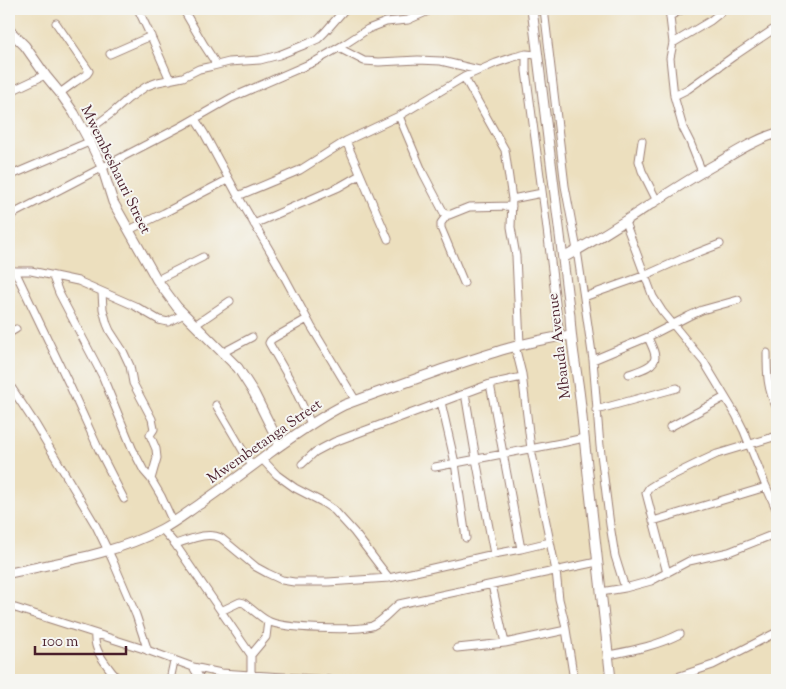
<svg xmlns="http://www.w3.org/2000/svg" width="786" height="689" font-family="'Sorts Mill Goudy',serif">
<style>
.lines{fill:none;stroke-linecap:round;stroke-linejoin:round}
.minor-casing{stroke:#9b7f74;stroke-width:9}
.tertiary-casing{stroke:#9b7f74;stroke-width:11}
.minor{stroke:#fff;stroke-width:7}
.tertiary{stroke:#fff;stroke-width:9}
.labels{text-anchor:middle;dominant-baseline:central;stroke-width:4;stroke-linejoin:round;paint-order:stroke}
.street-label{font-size:15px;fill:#4a1f2b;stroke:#f6f6f2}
</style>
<rect width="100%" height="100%" fill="#f6f6f2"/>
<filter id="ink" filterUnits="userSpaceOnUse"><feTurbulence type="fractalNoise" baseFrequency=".02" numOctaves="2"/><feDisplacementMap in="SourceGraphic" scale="10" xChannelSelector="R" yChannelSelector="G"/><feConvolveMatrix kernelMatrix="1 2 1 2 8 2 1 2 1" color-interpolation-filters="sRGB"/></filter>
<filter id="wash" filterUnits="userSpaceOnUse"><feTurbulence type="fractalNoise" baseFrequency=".0096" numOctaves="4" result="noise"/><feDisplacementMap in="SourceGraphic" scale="20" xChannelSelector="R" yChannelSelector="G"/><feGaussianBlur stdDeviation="1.12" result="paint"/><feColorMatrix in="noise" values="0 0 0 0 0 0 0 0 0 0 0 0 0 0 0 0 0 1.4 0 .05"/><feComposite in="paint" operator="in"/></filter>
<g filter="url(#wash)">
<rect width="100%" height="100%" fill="#ecdfbe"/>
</g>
<g filter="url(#ink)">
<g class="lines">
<g class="minor-casing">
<path id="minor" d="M138,9L153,41L170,80
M183,9L204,45L217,65
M544,9L565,186L577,250L593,360L600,446L610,525L615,556L625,588
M669,9L673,43L670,58L674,96L683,128L690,142L702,172
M775,9L777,13
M670,16L683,9
M56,23L89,71L87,74L75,82L60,93
M673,43L710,21L725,9
M339,48L364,61L379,62L418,60L441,61L479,70
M110,54L151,36
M526,54V71L546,221L560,336
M464,77L505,150L512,199L511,227L516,256L520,344
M9,92L45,75
M674,96L688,89L734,56L777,27
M399,116L423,173L444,213L449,215L469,207L512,206
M195,119L204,133L238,196L277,263L311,326L356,401
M85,133L112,113L129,98L147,86L158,82L183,77L199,69L213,66L229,62L260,60L279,55L309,43L318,39L325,32L345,9
M346,141L388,239
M642,141L639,161L642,171L657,201
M9,176L89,142
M238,196L300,170L346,141L399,116L464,77L496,63L514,57L526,54L537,55
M512,199L542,193
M447,215L441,223V228L464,283
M9,216L182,126L231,98L316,61L345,44L368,29L386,22L408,20L433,9
M625,222L653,297L662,311L704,362L736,415L744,431L765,484L777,511
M254,224L339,187L360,175
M129,230L164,213L229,179
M9,271H31L78,281L135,306L159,320L168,322L184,314
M15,271L69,384L99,450L124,499
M53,277L59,293L102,375L132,448L144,471L151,479L161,496L173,522
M157,280L203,257
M102,293L103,309L107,324L110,331L123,351L130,366L133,383L152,419L154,429L150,435L156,449L157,458L151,479
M584,297L646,275L684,258L720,244
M307,319L272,339L270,341L269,343L293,385L311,424
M195,325L230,301
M9,333L16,329
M515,346L522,374L531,449L556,571L559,599L565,623L574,680
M222,353L252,337
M767,353C767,373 767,390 777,408
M593,360L648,337L689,316L702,310L738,300
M629,374C637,371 655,367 655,357C655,351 650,343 648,337
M9,384L36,425L96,526L112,559L136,615L148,651
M490,384L521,549
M465,393L476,459L494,554
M441,402L455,463L466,538
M216,405L252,466
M596,410L677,388
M670,427L725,397
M262,459L277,475L295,488L322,502L334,510L354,532L389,578
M302,464L315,452L334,442L490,384L522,377
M435,467L566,442L584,438
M653,521L766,487
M162,529L175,544L251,655V675
M175,544C189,540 207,531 221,538L256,567L267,573L282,580L294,582H328L389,578L494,554L521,549L550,542
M667,573L646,493L649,488L657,483L704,460L717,454L777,436
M492,585L505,643
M601,592L625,588L651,581L689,561L729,552L777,533
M9,606L144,649L193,667L221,673L329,680
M221,611L240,602L244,603C252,609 260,617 268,621C283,629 356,631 372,626C382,622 390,611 399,604L597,562
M95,634C93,652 108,666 118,680
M457,648L505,643L566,630
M251,655L266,637L268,621
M609,655C634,650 656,646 680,634
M193,667L201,680
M170,680L174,661
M668,680L713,665L777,632
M776,680H777"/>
</g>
<g class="tertiary-casing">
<path id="tertiary" d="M532,9L570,316C571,346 578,376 581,407C590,498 601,589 611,680
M9,30L25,46L46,76L60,93L74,113L93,148L102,167L113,202L157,280L177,307L238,368L254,393L280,445
M563,258C616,230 664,193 716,164C736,152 755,140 777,133
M9,573C60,562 115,554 162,529C175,522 188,512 200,504C224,487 248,470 271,452C295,435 318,418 344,405C376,393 407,382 438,371C482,356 524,341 571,335"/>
</g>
<use href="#minor" class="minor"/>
<use href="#tertiary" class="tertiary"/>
</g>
</g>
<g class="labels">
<g class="street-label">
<text transform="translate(115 170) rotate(64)">Mwembeshauri Street</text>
<text transform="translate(560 346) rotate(-97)">Mbauda Avenue</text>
<text transform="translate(265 442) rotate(-35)">Mwembetanga Street</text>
</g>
</g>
<rect width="786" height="689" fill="none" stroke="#f6f6f2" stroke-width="30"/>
<path d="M35 646v8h91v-8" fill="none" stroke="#4a1f2b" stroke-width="2.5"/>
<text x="42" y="646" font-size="15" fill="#4a1f2b" stroke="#f6f6f2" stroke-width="4" paint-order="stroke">100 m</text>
</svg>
